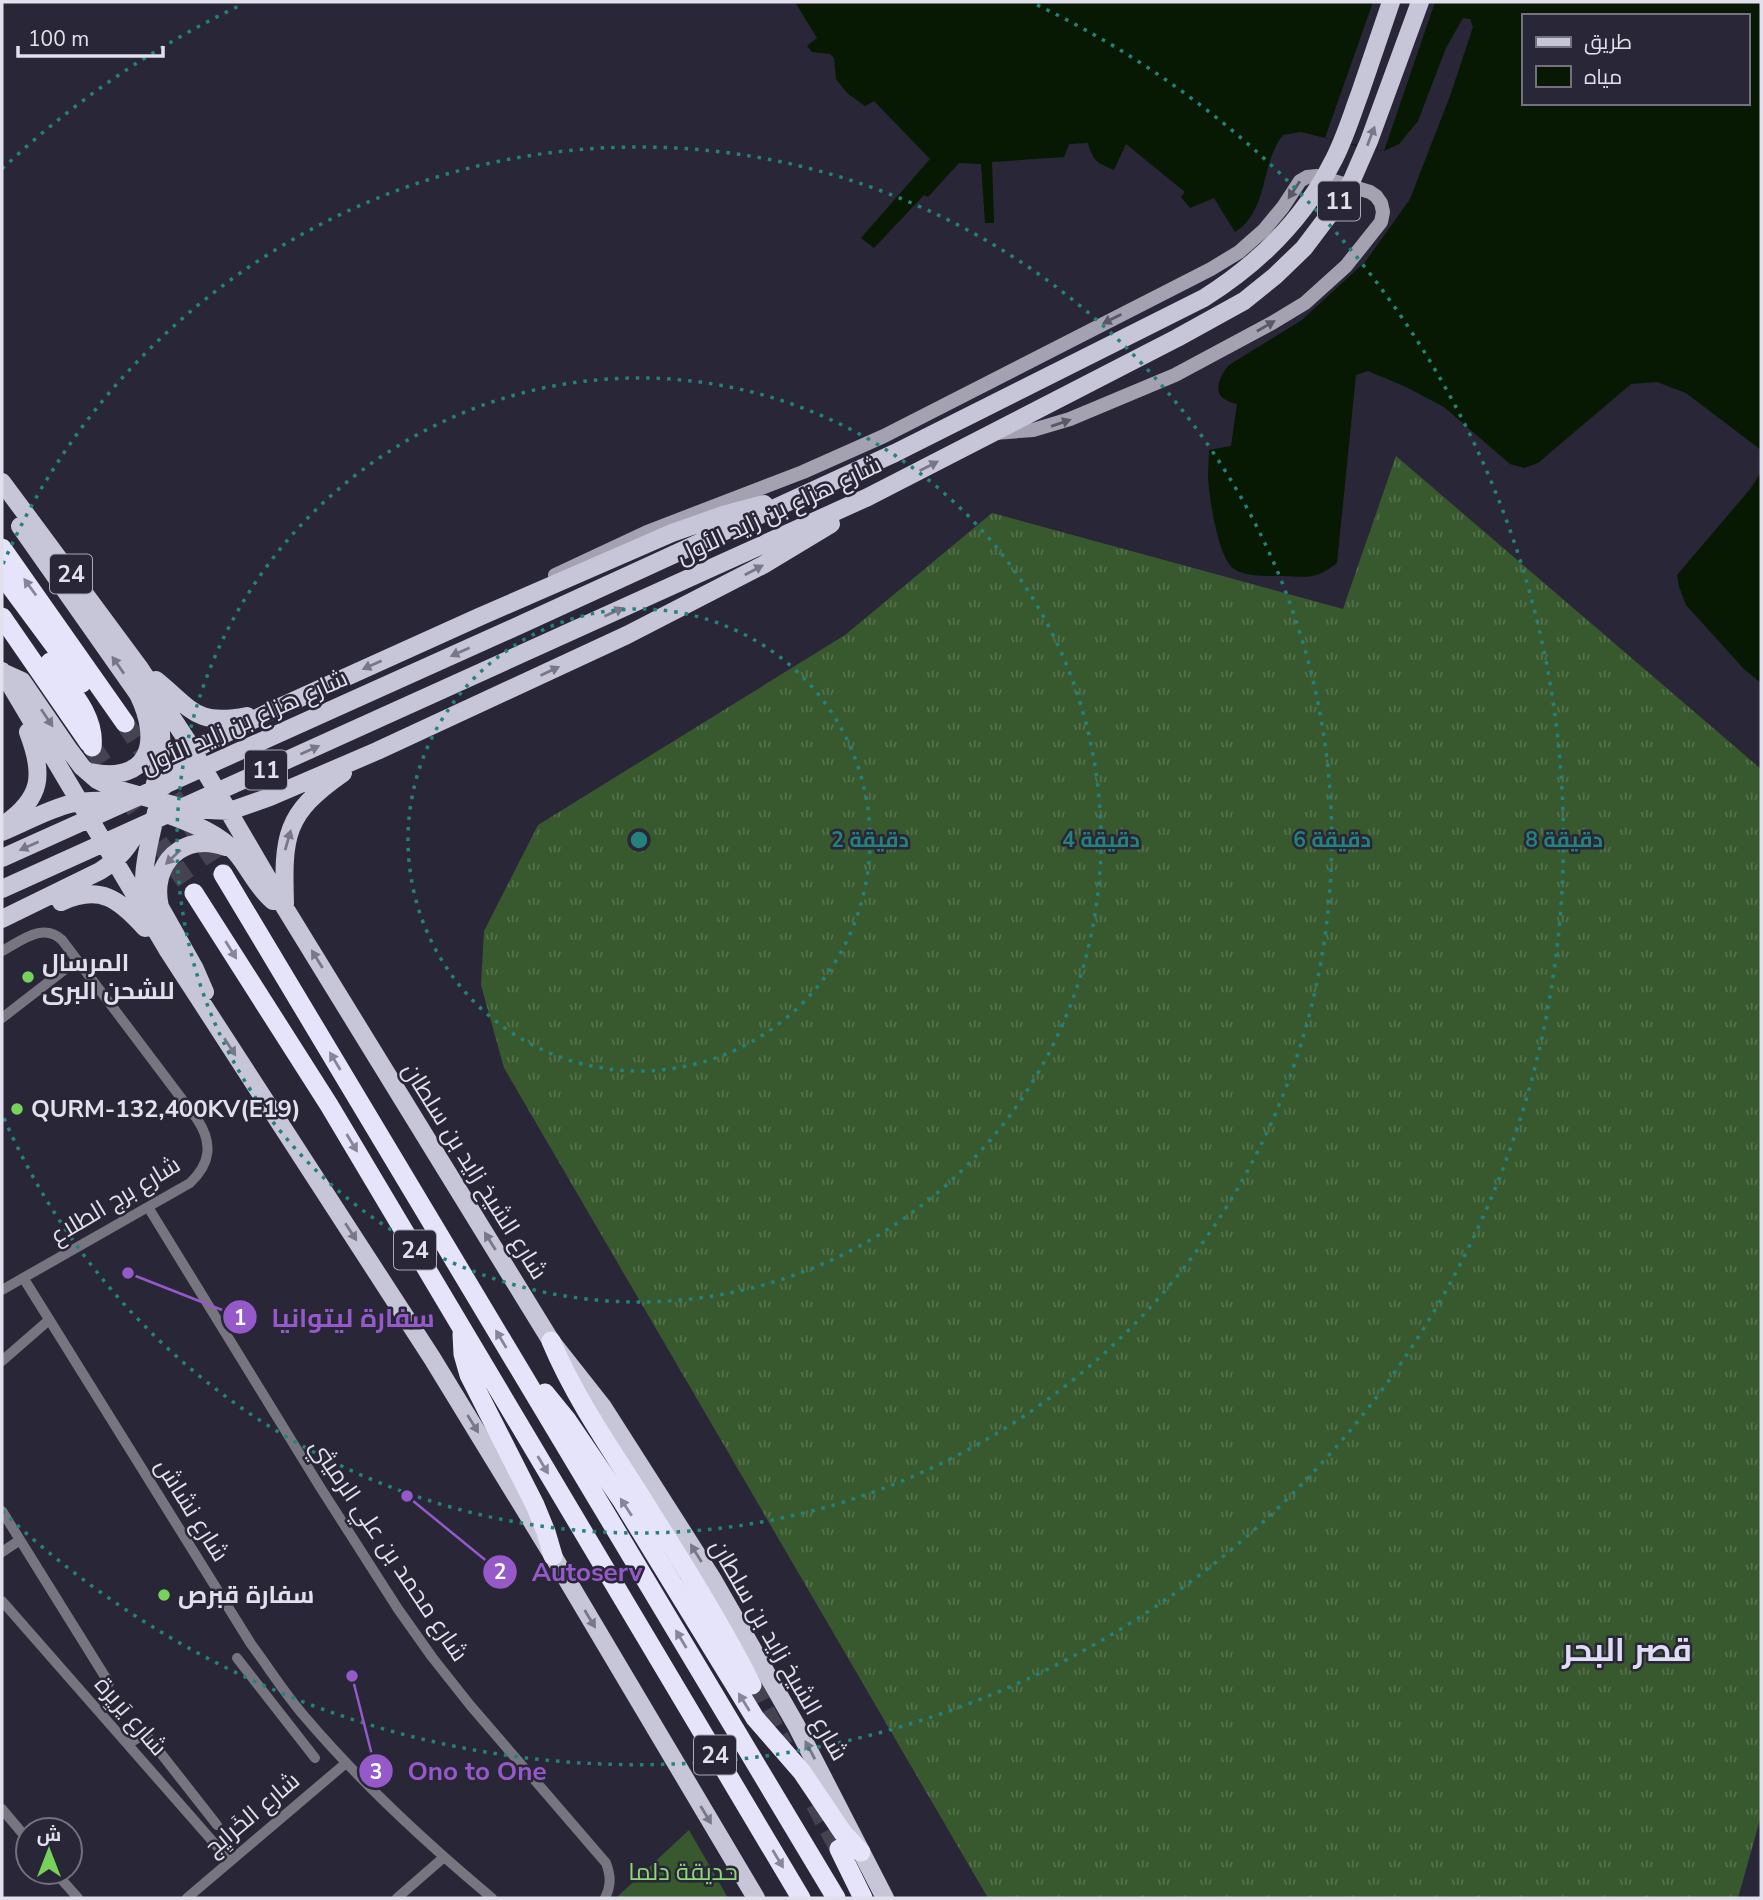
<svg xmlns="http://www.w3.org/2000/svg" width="1763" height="1900" font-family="'Nunito Sans',Cairo,sans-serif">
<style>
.grass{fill:url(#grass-tufts)}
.park{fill:#38592e}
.water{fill:#071803;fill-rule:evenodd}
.pier{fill:#292637}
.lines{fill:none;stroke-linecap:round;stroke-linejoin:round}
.highway-tunnel{stroke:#454252;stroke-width:19;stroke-dasharray:19 10;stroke-linecap:butt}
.street{stroke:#777680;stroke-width:10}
.secondary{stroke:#a4a2b1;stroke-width:14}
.primary{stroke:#c7c5d8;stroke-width:18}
.highway{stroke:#e6e4fb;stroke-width:19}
.oneway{fill:#787688}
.oneway2{fill:#5a5868}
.oneway3{fill:#888599}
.ring{fill:none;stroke:#24817b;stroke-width:3.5;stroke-dasharray:3.5 7}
.poi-dot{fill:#76d25a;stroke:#292637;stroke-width:2.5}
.labels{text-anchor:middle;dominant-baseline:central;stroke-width:5;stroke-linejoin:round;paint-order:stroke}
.shield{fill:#292637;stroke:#aaa8b6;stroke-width:2}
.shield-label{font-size:23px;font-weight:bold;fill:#e2e0ec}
.street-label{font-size:24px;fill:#e2e0ec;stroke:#292637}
.poi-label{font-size:24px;font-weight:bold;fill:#e2e0ec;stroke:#292637;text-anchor:start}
.park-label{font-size:24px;fill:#8dd877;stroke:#292637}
.district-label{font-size:32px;font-weight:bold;fill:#dfddf4;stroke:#292637}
.centre{fill:#24817b;stroke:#292637;stroke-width:3.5}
.ring-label{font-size:21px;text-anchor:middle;font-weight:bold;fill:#24817b;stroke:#292637;stroke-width:5;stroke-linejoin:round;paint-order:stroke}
.leader{fill:none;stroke:#9559ca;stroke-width:2.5}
.callout-dot{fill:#9559ca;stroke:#292637;stroke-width:2.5}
.mark-label{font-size:21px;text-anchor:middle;font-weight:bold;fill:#fff}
.callout-label{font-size:26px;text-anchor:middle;font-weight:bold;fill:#9559ca;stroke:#292637;stroke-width:5;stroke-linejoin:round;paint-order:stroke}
</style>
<defs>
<pattern id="grass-tufts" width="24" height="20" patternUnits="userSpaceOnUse" patternTransform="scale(1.75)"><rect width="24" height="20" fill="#38592e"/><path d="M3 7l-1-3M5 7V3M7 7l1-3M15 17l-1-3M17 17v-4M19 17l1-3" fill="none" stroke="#54714c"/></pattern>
</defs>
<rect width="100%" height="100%" fill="#292637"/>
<path class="grass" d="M1396,456L1761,769V1816L1738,1898H988L504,1068L481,985L484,931L538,825L845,635L992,513L1343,609Z"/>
<path class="park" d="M689,1830L728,1898H616Z"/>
<path class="water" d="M795,2H1761V450L1686,393L1657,382L1631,384L1538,463L1524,468L1510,464L1444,407L1406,387L1368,371L1356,375L1337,563C1315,580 1308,577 1282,576C1266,576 1247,577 1234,569C1218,558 1209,496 1208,477C1208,468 1209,459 1209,450L1231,446L1237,404C1233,403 1229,402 1226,400C1211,392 1221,374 1229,365L1302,320L1366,261L1410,199L1450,96L1473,27L1470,19L1463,18L1446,48L1418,121L1399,144L1384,151L1361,147L1301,132L1283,135C1260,163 1269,211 1235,232L1214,198L1190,208L1181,197L1185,192L1126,144L1114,170C1097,163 1093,161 1088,143L1069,144L1064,157L992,162L994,223H985L981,164L959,163L928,197L924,195L874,248L861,238L930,159L874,101L865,106L847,93L836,79L834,58L830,54L812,52L807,46L817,38ZM1523,16H1747V103H1523Z
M1761,472V683L1744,669L1686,605L1679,587L1677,575L1751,488Z"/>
<path class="pier" d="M1373,2H1435L1384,151L1325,138Z"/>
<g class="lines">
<path class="highway-tunnel" d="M125,723L223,874
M92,747L194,893
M752,1685L784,1746
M815,1804L839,1849"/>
<path class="street" d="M2,951C21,941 43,922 62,940L197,1119C213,1143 211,1163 190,1183L2,1290
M2,1018L77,960
M148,1207L320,1487L398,1609L432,1657L470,1705L606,1863C611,1876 611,1886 605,1898
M24,1279L251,1644C269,1668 285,1694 305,1717C362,1784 425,1842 492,1898
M2,1361L49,1320
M2,1511L109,1683
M2,1552L20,1540
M2,1601L229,1860
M237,1658L315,1758
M128,1744L141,1736L148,1737L217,1825
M2,1809L28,1840
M55,1872L78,1898
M187,1898L346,1763
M397,1898L443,1858"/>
<path class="secondary" d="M555,575L647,532L803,472L884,436L1211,269L1239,252L1264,230L1283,207L1300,181L1307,177L1317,176L1370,192L1376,196L1381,203L1383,212L1381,222L1346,266L1305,303L1272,323L1175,375L1070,419L1033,430L995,433"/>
<path class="primary" d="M2,482L139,667L188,742L285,908L551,1341L603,1407L712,1578L796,1725L885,1898
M20,526L138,694C161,741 151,784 90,772
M2,671L167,949L432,1358L553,1556L756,1898
M2,672L22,681L70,751L82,767L97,780L113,788L187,809L230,811L270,797L377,751L627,635L763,565L831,524
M156,680C192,709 195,726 247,716
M164,786L171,772L193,750L271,711L479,617L672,533L723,515L764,504
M153,791C163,757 165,732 154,698
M164,813C190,823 218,832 236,853C249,868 257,888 273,901
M3,825C43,798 44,774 28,732
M2,832C49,812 70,794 124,803
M2,858L522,624L895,453L1204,298C1258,264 1303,220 1332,163C1344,141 1351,117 1360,93C1370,63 1381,32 1391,2
M2,889L868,497L1177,338L1244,301L1275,276L1304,248L1341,199L1352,180L1369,141L1420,2
M61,902C100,884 119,899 145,928
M285,904C283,836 284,814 343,773
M149,909C137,879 150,843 156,812
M2,919L100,871C119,859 129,847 139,827
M205,992L195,969L160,907C150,864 183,831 226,847"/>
<path class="highway" d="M2,548L125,723
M2,575L82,683
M2,617L89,743
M50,662C67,687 96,715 92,747
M223,874L836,1898
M194,893L329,1105L801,1898
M462,1334L463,1354L469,1375L535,1505L546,1532L553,1556
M551,1341C574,1396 608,1445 640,1495C679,1557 718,1619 752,1685
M545,1393L567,1420L622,1501L755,1718L802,1772L843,1833L861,1852
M839,1849L863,1898"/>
</g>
<defs><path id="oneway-solid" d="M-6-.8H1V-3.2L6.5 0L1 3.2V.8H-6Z" transform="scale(1.75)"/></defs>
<g class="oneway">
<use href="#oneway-solid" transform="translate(1371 136) rotate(-69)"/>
<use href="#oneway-solid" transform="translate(929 466) rotate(-27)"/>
<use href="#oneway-solid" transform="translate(754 570) rotate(-28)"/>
<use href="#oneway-solid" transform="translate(614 612) rotate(-24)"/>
<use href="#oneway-solid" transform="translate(460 652) rotate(156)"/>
<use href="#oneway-solid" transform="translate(118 665) rotate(-125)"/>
<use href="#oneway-solid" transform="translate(372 665) rotate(156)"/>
<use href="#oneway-solid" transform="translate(550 671) rotate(-25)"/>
<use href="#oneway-solid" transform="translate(47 718) rotate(56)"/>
<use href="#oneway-solid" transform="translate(310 750) rotate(-24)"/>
<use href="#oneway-solid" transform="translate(288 840) rotate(-74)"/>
<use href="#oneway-solid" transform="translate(29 846) rotate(156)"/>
<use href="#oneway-solid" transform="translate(173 857) rotate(136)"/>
<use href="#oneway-solid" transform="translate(317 959) rotate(-122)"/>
<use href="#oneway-solid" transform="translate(230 1047) rotate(57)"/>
<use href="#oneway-solid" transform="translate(351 1232) rotate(57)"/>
<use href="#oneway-solid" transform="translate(490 1241) rotate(-122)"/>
<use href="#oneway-solid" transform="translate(473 1424) rotate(58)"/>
<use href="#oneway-solid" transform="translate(696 1553) rotate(-122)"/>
<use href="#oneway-solid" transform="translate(590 1619) rotate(59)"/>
<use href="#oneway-solid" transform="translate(810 1750) rotate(-118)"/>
<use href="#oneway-solid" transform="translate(706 1815) rotate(59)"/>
</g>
<g class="oneway2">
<use href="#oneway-solid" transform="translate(1294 190) rotate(124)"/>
<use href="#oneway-solid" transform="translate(1112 319) rotate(153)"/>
<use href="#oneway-solid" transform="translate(1266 326) rotate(-30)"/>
<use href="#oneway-solid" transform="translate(1061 423) rotate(-19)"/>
</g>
<g class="oneway3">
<use href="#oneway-solid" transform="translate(30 587) rotate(-126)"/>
<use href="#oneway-solid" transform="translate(231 950) rotate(58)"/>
<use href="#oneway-solid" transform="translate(335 1061) rotate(-121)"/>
<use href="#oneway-solid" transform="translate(352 1143) rotate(59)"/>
<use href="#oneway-solid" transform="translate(501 1339) rotate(-121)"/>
<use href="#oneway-solid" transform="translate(543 1465) rotate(59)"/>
<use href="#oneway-solid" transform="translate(626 1507) rotate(-123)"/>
<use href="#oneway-solid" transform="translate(681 1639) rotate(-121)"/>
<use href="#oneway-solid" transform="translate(744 1702) rotate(-122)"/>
<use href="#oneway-solid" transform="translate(778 1859) rotate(59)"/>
</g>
<g class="ring">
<circle cx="639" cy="840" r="231"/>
<circle cx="639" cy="840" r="462"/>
<path d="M3 564A693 693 0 1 1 3 1116"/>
<path d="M2 169A925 925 0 0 1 241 5M1037 5A925 925 0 1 1 2 1511"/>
</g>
<g class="poi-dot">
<circle cx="28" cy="977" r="7"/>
<circle cx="17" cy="1109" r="7"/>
<circle cx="164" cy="1595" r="7"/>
</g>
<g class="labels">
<g class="shield">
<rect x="1318" y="181.5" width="42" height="39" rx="5"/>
<rect x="50" y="554.5" width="42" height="39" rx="5"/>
<rect x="245" y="750.5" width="42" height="39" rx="5"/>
<rect x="394" y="1230.5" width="42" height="39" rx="5"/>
<rect x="694" y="1735.5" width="42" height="39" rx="5"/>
</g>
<g class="shield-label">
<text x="1339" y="201">11</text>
<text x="71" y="574">24</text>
<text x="266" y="770">11</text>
<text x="415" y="1250">24</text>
<text x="715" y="1755">24</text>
</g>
<g class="street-label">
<text transform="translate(779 510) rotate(-25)">شارع هزاع بن زايد الأول</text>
<text transform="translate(244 722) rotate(-24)">شارع هزاع بن زايد الأول</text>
<text transform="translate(475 1171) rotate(58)">شارع الشيخ زايد بن سلطان</text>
<text transform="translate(115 1200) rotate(-31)">شارع برج الطلاع</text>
<text transform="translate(192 1510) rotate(58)">شارع نشاش</text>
<text transform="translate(389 1550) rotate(56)">شارع محمد بن علي الرميثي</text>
<text transform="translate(779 1650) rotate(60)">شارع الشيخ زايد بن سلطان</text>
<text transform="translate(131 1716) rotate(49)">شارع يَريِرة</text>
<text transform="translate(252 1814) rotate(-40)">شارع الخَرايِج</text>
</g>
<g class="poi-label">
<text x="42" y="963">المرسال<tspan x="42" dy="28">للشحن البرى</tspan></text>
<text x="31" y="1109">QURM-132,400KV(E19)</text>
<text x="178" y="1595">سفارة قبرص</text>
</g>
<g class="park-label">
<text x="683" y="1872">حديقة دلما</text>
</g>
<g class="district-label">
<text x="1627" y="1650">قصر البحر</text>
</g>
</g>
<circle cx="639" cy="840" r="10" class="centre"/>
<g class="ring-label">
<text x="870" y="847">2 دقيقة</text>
<text x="1101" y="847">4 دقيقة</text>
<text x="1332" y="847">6 دقيقة</text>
<text x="1564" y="847">8 دقيقة</text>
</g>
<path class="leader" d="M128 1273L240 1317M407 1496L500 1572M352 1676L376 1771"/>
<g class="callout-dot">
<circle cx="128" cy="1273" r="7"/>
<circle cx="407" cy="1496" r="7"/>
<circle cx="352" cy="1676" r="7"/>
<circle cx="240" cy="1317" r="18"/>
<circle cx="500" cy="1572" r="18"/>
<circle cx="376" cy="1771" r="18"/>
</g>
<g class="mark-label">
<text x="240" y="1325">1</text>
<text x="500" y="1579">2</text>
<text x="376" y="1779">3</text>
</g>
<g class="callout-label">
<text x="353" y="1327">سفارة ليتوانيا</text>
<text x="587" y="1581">Autoserv</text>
<text x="477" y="1780">Ono to One</text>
</g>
<rect width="1763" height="1900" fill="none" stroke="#e2e0ec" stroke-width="7"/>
<rect x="1522" y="14" width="228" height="91" fill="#292637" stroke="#73707f" stroke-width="2"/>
<rect x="1536" y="37" width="35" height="10" fill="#c7c5d8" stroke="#73707f" stroke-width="2"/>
<text x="1584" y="49" font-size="21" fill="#e2e0ec">طريق</text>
<rect x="1536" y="66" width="35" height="21" fill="#071803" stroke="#73707f" stroke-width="2"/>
<text x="1584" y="84" font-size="21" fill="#e2e0ec">مياه</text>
<g transform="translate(49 1851)"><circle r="33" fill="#292637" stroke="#73707f" stroke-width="2"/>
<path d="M0-5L12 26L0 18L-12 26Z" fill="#76d25a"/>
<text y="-10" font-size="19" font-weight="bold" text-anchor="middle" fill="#e2e0ec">ش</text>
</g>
<path d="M18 46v10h145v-10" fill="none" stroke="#e2e0ec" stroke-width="3.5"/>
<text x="28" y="46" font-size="21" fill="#e2e0ec" stroke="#292637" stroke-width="5" paint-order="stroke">100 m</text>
</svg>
